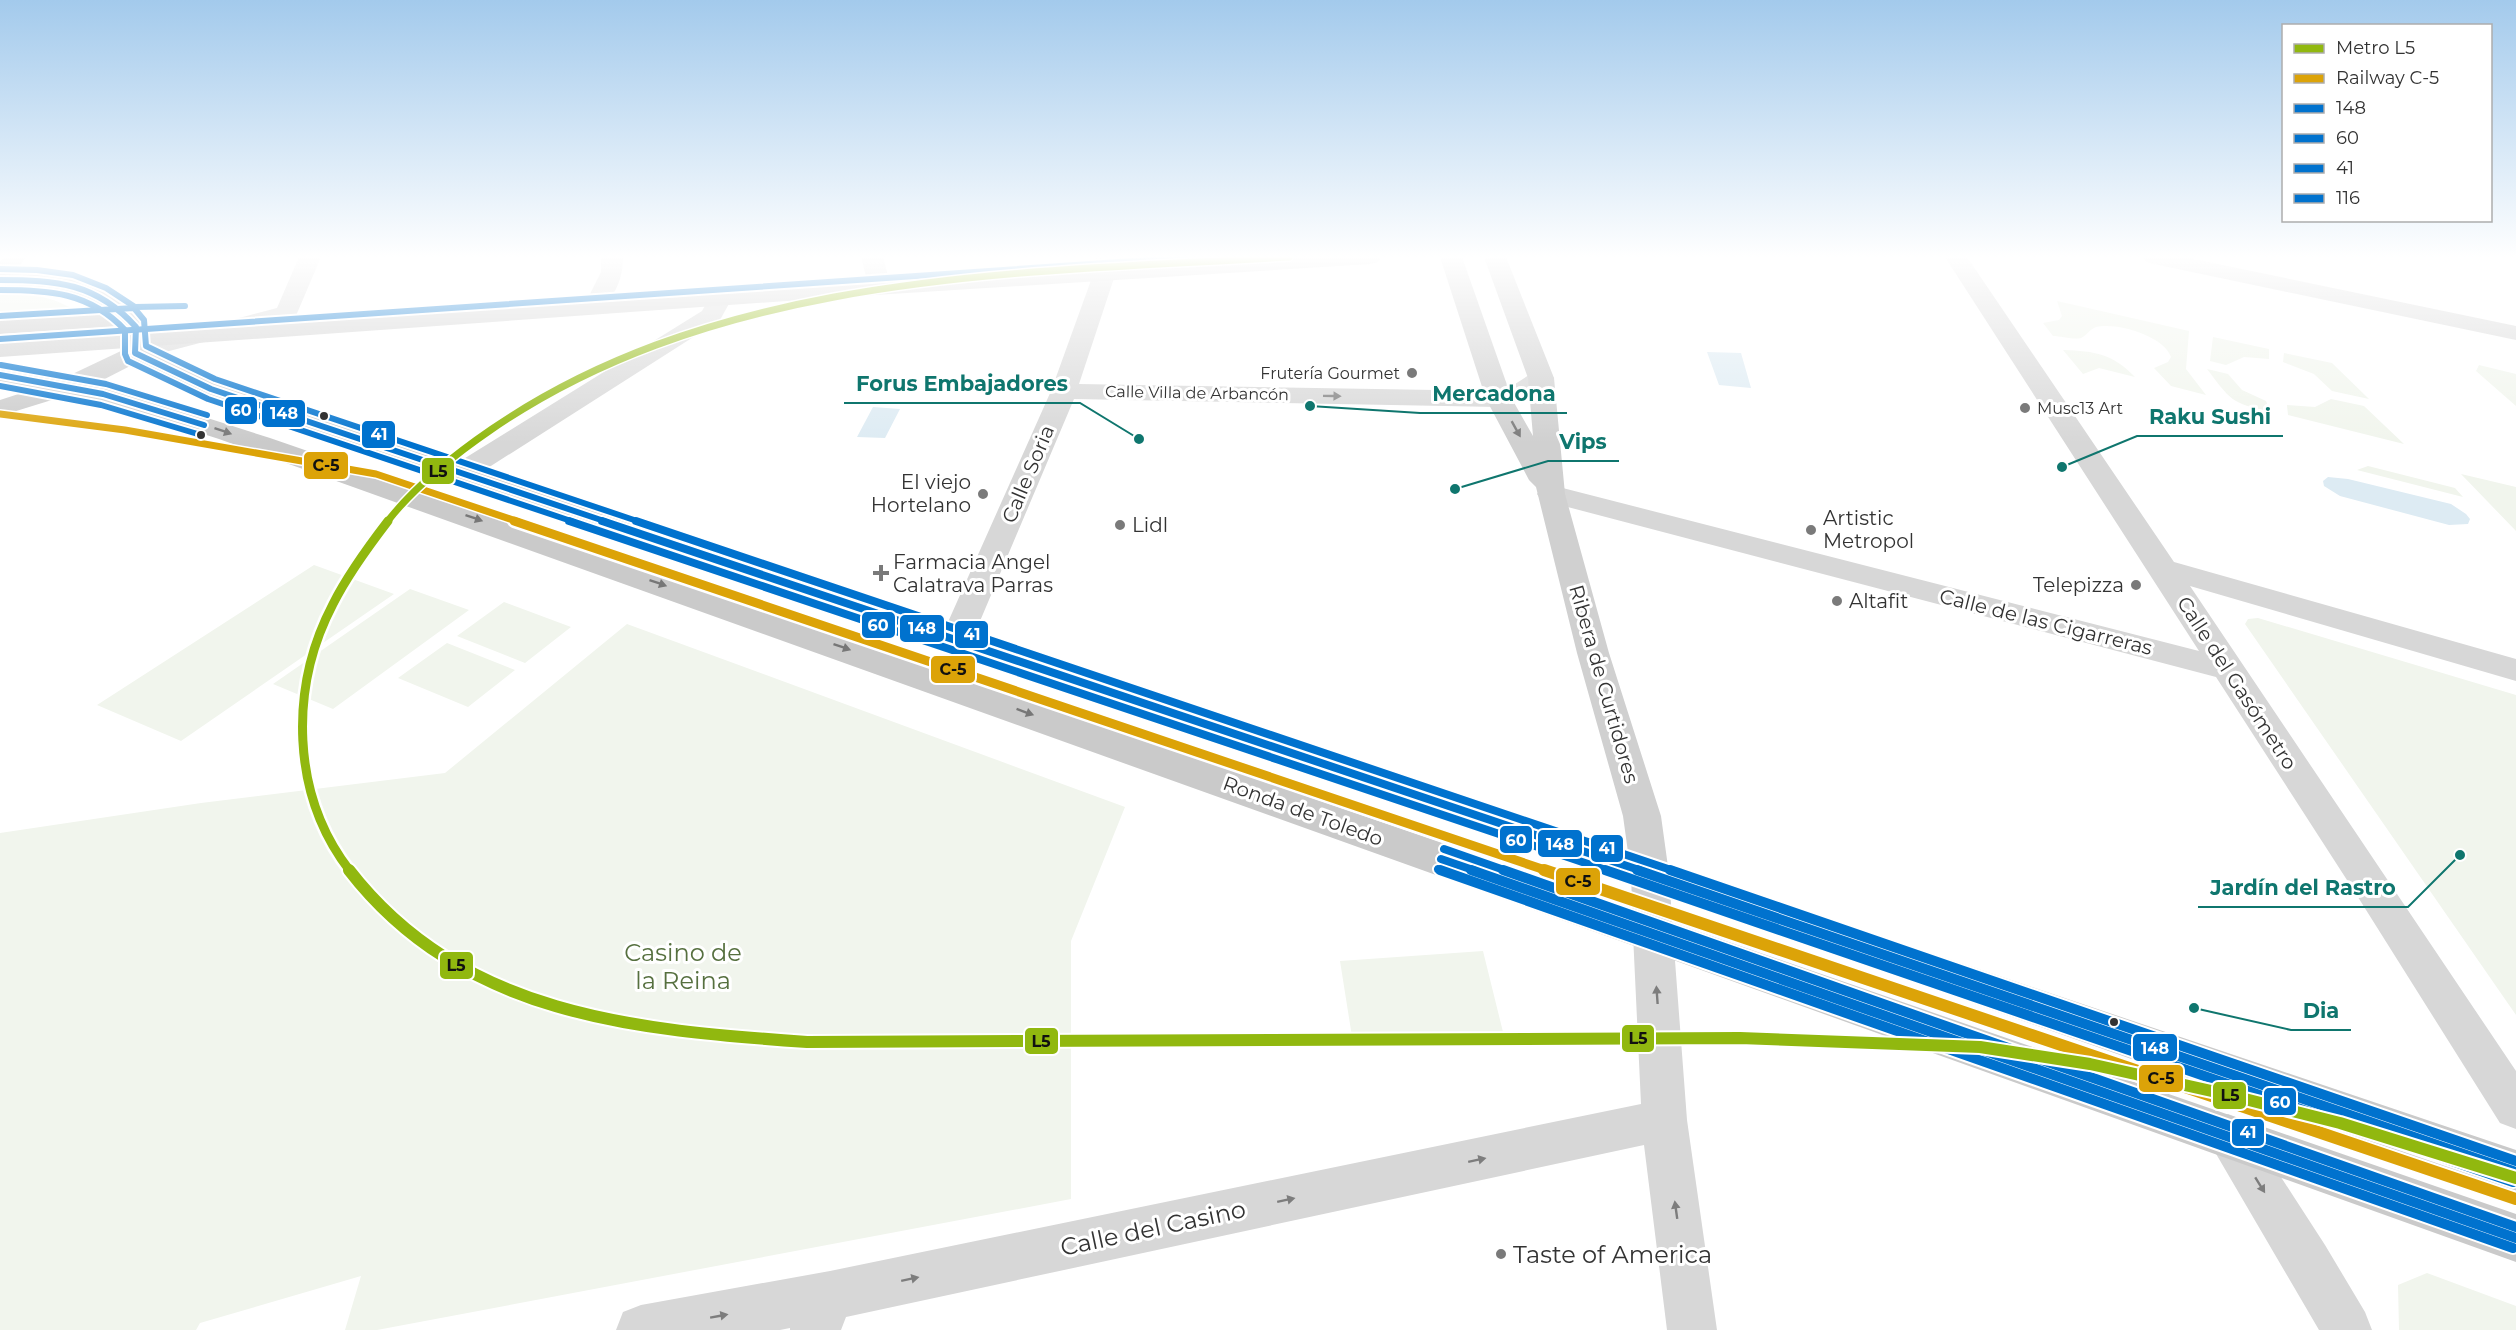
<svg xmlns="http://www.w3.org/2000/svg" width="2516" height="1330" font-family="Montserrat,sans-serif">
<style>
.green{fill:#f1f5ed}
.water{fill:#ddebf3}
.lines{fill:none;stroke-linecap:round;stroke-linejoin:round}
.street{fill:#d7d7d7;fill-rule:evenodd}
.secondary{fill:#d0d0d0;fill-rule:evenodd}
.primary{fill:#cacaca;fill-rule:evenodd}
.bus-1-far2-casing{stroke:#fff;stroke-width:10}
.bus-1-far1-casing{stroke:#fff;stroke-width:12}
.bus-1-casing{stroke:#fff;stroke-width:14}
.bus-2-far2-casing{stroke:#fff;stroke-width:10}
.bus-2-far1-casing{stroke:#fff;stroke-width:12}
.bus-2-casing{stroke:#fff;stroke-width:14}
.bus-3-far2-casing{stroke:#fff;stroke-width:10}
.bus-3-far1-casing{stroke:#fff;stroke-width:12}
.bus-3-casing{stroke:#fff;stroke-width:14}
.bus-4-casing{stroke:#fff;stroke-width:10}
.bus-1-far2{stroke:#0072ce;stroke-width:6}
.bus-1-far1{stroke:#0072ce;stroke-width:8}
.bus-1{stroke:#0072ce;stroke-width:10}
.bus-2-far2{stroke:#0072ce;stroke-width:6}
.bus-2-far1{stroke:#0072ce;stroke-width:8}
.bus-2{stroke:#0072ce;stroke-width:10}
.bus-3-far2{stroke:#0072ce;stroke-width:6}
.bus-3-far1{stroke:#0072ce;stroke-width:8}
.bus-3{stroke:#0072ce;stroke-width:10}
.bus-4{stroke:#0072ce;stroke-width:6}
.rail-1-far2-casing{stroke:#fff;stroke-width:10}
.rail-1-far1-casing{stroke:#fff;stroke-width:14}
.rail-1-casing{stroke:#fff;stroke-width:16}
.rail-1-far2{stroke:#dca308;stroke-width:7}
.rail-1-far1{stroke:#dca308;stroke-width:9}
.rail-1{stroke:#dca308;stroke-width:12}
.metro-1-far2-casing{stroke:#fff;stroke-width:10}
.metro-1-far1-casing{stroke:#fff;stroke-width:14}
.metro-1-casing{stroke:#fff;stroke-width:16}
.metro-1-far2{stroke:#91b80f;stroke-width:7}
.metro-1-far1{stroke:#91b80f;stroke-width:9}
.metro-1{stroke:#91b80f;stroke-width:12}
.oneway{fill:#7d7d7d}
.oneway2{fill:#7a7a7a}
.oneway3{fill:#777}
.poi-dot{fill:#7a7a7a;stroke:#fff;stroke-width:2}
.bus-dot{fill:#333;stroke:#fff;stroke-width:2}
.labels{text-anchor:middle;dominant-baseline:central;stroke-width:6;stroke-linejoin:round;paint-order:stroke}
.far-poi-label{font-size:16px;fill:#333;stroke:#fff;text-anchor:end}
.far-street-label{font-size:16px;fill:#333;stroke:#fff}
.street-label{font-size:20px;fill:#333;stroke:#fff}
.poi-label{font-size:20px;fill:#333;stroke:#fff;text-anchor:start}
.near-park-label{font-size:24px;fill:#56703f;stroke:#fff}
.near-street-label{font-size:24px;fill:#333;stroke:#fff}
.near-poi-label{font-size:24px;fill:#333;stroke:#fff;text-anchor:start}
.leader{fill:none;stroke:#0f766e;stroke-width:2}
.callout-dot{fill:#0f766e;stroke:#fff;stroke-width:2}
.callout-label{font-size:21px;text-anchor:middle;font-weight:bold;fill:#0f766e;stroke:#fff;stroke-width:6;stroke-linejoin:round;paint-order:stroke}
.line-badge{stroke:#fff;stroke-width:2}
.badge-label{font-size:16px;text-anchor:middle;font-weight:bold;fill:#fff}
.pale-badge-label{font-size:16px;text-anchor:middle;font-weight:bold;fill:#111}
</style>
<rect width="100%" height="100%" fill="#fff"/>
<path class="green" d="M0,293C26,294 48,295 71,308L72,313L0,317Z
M2057,301L2189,331L2186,369L2206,395L2171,386L2154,368L2168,362L2171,357C2164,336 2117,322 2096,327C2090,329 2086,336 2081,338C2074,340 2061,336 2053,336L2043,323L2059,320L2062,316Z
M2213,337L2269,349V359L2244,357L2226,365L2210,361Z
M2063,350C2095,351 2113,354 2135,377L2099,368L2083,374Z
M2284,353L2332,363L2369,399L2332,391L2314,374L2283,362Z
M2479,365L2516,374V406L2476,371Z
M2207,369L2228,374L2242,390L2266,401L2270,411C2231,404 2230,399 2207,369Z
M2331,399L2364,406L2404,444L2288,415L2287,405L2315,407Z
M2368,466L2455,488L2463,497L2357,470Z
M2461,474L2516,487V531Z
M314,565L394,594L181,741L97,705Z
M410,589L469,610L333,709L273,684Z
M504,602L571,627L525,663L457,636Z
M2258,618L2516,695V1015L2245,624L2248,619Z
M627,624L1125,807L1071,941V1199L377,1330H345L361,1276L200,1323L196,1330H0V833L201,803L445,773Z
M447,643L515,670L468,707L398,678Z
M1483,951L1503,1032L1353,1043L1340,961Z
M2427,1273L2516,1306V1330H2399L2398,1285Z"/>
<path class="water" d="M1707,352L1741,353L1751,388L1719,385Z
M873,407L900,409L885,438L857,437Z
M2328,477L2348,479L2451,504L2466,514L2470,519L2468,524L2449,525L2340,496L2324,486L2323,481Z"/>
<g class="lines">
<path class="street" d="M299,257H321L295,318L135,360L126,358L123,353L126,348L277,308Z
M601,257H623C623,273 619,286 610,299L602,301L594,299L590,294L601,272Z
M861,257H883L888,276L883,292L875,294L867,292L864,287L866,276Z
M1096,257H1112L1116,272L1079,384L1496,391L1512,386L1532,373L1541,370L1550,373L1554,378C1542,395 1518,402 1499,407L1074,399L972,640L967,647L956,651L945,647L940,640L1051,391L1094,272L1093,262Z
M1140,257H1163L1164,259L1161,264C1151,266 1146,265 1140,257Z
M1945,257H1967L2174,562L2516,659V681L2190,586L2516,1071V1129L2500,1123L2356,894L2216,677L1541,500L1537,494L1541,488L1551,485L2199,651Z
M2143,257H2184L2516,326V340L2154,264L2146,262Z
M719,293L727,295L731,300L720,320L469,480L459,482L449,480L445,474L449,468L702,311L711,295Z
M1653,918L1667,922L1673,934L1687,1120L1717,1330H1667L1644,1145L846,1317L841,1330H790V1328L780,1330H616L623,1312L641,1305L830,1271L1641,1104L1633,934L1639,922Z
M2228,1114L2244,1120L2325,1245L2365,1312L2372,1330H2319L2205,1135L2212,1120Z"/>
<path class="secondary" d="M4,257H26L8,282L0,284V262Z
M1257,257H1381L1378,262L1370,264L843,297L0,357V343L711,292Z
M1440,257H1462L1512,399L1533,436L1528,378L1484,257H1506L1554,378L1565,494L1609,653L1661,816L1669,874L1673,934L1667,946L1653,950L1639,946L1633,934L1631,874L1623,816L1577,653L1536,487L1529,480L1486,399Z"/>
<path class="primary" d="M0,273C47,273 157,281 148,350L220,384L1664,863L2516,1150V1194L1636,885L291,426L202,394L136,363L93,385L173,407L270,438L2516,1214V1262L219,439L122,408L68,395L0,416V400L37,388L0,383V367L64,378L123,350V326L0,334V320L111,312C76,289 40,286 0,287Z"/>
<g class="bus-1-far2-casing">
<path id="bus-1-far2" d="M0,280C57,280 96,283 136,327L135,353L211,389L607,522
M0,375L103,394L204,425"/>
</g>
<g class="bus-1-far1-casing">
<path id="bus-1-far1" d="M602,521L1642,871
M1441,859L1476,871"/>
</g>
<g class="bus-1-casing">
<path id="bus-1" d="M1471,870L2516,1238
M1637,870L2516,1172"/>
</g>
<g class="bus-2-far2-casing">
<path id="bus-2-far2" d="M0,290C49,290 89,292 125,330V354L128,361L208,399L574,522
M0,386L101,405L201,435"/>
</g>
<g class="bus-2-far1-casing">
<path id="bus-2-far1" d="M569,521L1609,871
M1438,869L1444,871"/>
</g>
<g class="bus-2-casing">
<path id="bus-2" d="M1440,870L2513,1248
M1605,870L2513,1182"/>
</g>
<g class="bus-3-far2-casing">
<path id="bus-3-far2" d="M0,316L134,308L144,320L146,346L215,379L640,522
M1,365L106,384L207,415"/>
</g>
<g class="bus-3-far1-casing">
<path id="bus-3-far1" d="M636,521L1674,871
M1444,849L1507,871"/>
</g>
<g class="bus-3-casing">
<path id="bus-3" d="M1503,870L2516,1227
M1670,870L2516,1161"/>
</g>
<g class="bus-4-casing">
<path id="bus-4" d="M0,269L37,270L73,275L106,288L135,307L185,306
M0,339L1192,257"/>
</g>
<use href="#bus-1-far2" class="bus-1-far2"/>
<use href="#bus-1-far1" class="bus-1-far1"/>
<use href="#bus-1" class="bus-1"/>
<use href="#bus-2-far2" class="bus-2-far2"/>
<use href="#bus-2-far1" class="bus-2-far1"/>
<use href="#bus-2" class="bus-2"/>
<use href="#bus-3-far2" class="bus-3-far2"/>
<use href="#bus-3-far1" class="bus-3-far1"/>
<use href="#bus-3" class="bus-3"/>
<use href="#bus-4" class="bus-4"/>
<g class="rail-1-far2-casing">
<path id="rail-1-far2" d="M0,414L125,430L376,474L519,522"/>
</g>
<g class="rail-1-far1-casing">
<path id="rail-1-far1" d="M514,521L1548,871"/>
</g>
<g class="rail-1-casing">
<path id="rail-1" d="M1544,870L2516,1199"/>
</g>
<use href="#rail-1-far2" class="rail-1-far2"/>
<use href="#rail-1-far1" class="rail-1-far1"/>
<use href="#rail-1" class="rail-1"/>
<g class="metro-1-far2-casing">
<path id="metro-1-far2" d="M387,522C415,486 454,455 492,429C723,271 1021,273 1289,257"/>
</g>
<g class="metro-1-far1-casing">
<path id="metro-1-far1" d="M350,871C291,795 289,688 333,604C348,574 368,547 388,521"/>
</g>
<g class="metro-1-casing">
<path id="metro-1" d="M349,870C462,1016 636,1030 807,1042L1740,1038L1980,1047L2090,1064L2225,1094L2340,1123L2516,1178"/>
</g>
<use href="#metro-1-far2" class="metro-1-far2"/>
<use href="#metro-1-far1" class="metro-1-far1"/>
<use href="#metro-1" class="metro-1"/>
</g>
<defs><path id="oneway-solid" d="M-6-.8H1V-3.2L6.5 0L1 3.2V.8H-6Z" transform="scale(1.5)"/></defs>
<g class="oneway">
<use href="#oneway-solid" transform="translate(1332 396) rotate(1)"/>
<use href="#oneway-solid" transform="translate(1657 995) rotate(-94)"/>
<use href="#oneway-solid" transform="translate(1477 1160) rotate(-12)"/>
<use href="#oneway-solid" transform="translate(2260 1185) rotate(58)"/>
<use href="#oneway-solid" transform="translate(1286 1200) rotate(-12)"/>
<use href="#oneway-solid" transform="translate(1676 1210) rotate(-98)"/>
<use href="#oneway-solid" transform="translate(910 1279) rotate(-12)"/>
<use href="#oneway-solid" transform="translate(719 1316) rotate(-10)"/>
</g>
<use class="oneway2" href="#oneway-solid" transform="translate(1516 429) rotate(61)"/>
<g class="oneway3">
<use href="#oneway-solid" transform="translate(223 431) rotate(19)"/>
<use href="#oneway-solid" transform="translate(474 518) rotate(19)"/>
<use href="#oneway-solid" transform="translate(658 583) rotate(19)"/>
<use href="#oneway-solid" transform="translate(842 647) rotate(19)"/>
<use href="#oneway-solid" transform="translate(1025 712) rotate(20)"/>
</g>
<linearGradient id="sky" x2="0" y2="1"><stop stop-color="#a3caec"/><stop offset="0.58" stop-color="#fff"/><stop offset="1" stop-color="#fff" stop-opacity="0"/></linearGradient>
<rect width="2516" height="443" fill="url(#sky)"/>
<g class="poi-dot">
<circle cx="1412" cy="373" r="6"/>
<circle cx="2025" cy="408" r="6"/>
<circle cx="983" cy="494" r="6"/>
<circle cx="1120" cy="525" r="6"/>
<circle cx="1811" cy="530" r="6"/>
<path d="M878 564h6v6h6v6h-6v6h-6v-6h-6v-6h6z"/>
<circle cx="2136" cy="585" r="6"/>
<circle cx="1837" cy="601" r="6"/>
<circle cx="1501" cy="1254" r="6"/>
</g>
<g class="bus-dot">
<circle cx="324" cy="416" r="5"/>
<circle cx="201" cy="435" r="5"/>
<circle cx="2114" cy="1022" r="5"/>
</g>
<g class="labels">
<g class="far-poi-label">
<text x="1400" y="373">Frutería Gourmet</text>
<text x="2037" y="408" text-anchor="start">Musc13 Art</text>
</g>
<g class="far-street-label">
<text transform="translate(1197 393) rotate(1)">Calle Villa de Arbancón</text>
</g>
<g class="street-label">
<text transform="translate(1028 474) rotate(-67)">Calle Soria</text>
<text transform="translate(2046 622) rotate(14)">Calle de las Cigarreras</text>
<text transform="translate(2237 683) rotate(57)">Calle del Gasómetro</text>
<text transform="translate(1604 684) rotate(74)">Ribera de Curtidores</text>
<text transform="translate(1303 811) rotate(20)">Ronda de Toledo</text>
</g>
<g class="poi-label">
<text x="971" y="482" text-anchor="end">El viejo<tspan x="971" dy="23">Hortelano</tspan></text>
<text x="1823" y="518">Artistic<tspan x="1823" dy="23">Metropol</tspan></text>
<text x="1132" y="525">Lidl</text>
<text x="893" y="562">Farmacia Angel<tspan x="893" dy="23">Calatrava Parras</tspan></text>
<text x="2124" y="585" text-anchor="end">Telepizza</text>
<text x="1849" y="601">Altafit</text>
</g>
<g class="near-park-label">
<text x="683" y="952">Casino de<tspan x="683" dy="28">la Reina</tspan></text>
</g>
<g class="near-street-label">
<text transform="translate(1153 1228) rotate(-12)">Calle del Casino</text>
</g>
<g class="near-poi-label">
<text x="1513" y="1254">Taste of America</text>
</g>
</g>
<path class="leader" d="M1139 439L1080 403H844M1310 406L1420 413H1567M2062 467L2137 436H2283M1455 489L1548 461H1619M2460 855L2408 907H2198M2194 1008L2291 1030H2351"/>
<g class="callout-dot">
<circle cx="1139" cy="439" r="6"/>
<circle cx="1310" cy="406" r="6"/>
<circle cx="2062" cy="467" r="6"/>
<circle cx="1455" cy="489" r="6"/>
<circle cx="2460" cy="855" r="6"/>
<circle cx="2194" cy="1008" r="6"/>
</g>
<g class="callout-label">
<text x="962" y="391">Forus Embajadores</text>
<text x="1494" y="401">Mercadona</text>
<text x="2210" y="424">Raku Sushi</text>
<text x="1583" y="449">Vips</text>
<text x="2303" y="895">Jardín del Rastro</text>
<text x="2321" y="1018">Dia</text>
</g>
<g class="line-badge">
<rect x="224" y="396" width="34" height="29" rx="6" fill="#0072ce"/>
<rect x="261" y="399" width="45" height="29" rx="6" fill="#0072ce"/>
<rect x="361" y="420" width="35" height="29" rx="6" fill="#0072ce"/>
<rect x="303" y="451" width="46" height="29" rx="6" fill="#dca308"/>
<rect x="421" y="457" width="34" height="28" rx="6" fill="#91b80f"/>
<rect x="861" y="611" width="35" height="28" rx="6" fill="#0072ce"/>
<rect x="899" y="614" width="46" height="29" rx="6" fill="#0072ce"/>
<rect x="954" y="620" width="35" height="29" rx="6" fill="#0072ce"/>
<rect x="930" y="655" width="46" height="29" rx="6" fill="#dca308"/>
<rect x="1499" y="825" width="34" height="29" rx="6" fill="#0072ce"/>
<rect x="1537" y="829" width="46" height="29" rx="6" fill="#0072ce"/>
<rect x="1590" y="834" width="34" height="29" rx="6" fill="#0072ce"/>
<rect x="1555" y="867" width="46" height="29" rx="6" fill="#dca308"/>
<rect x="439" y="951" width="35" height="29" rx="6" fill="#91b80f"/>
<rect x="1621" y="1024" width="34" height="29" rx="6" fill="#91b80f"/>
<rect x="1024" y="1027" width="35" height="28" rx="6" fill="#91b80f"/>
<rect x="2132" y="1033" width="46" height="29" rx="6" fill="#0072ce"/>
<rect x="2138" y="1064" width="46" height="29" rx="6" fill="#dca308"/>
<rect x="2212" y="1081" width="35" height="29" rx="6" fill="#91b80f"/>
<rect x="2263" y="1087" width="34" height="29" rx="6" fill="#0072ce"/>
<rect x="2231" y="1118" width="34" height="29" rx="6" fill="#0072ce"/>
</g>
<g class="badge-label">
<text x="241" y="416">60</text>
<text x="284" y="419">148</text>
<text x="379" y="440">41</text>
<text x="878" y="631">60</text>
<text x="922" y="634">148</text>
<text x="972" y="640">41</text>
<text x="1516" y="846">60</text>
<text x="1560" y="850">148</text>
<text x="1607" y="854">41</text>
<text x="2155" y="1054">148</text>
<text x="2280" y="1108">60</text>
<text x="2248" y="1138">41</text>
</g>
<g class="pale-badge-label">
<text x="326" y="471">C-5</text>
<text x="438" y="477">L5</text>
<text x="953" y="675">C-5</text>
<text x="1578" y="887">C-5</text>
<text x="456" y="971">L5</text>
<text x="1638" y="1044">L5</text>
<text x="1041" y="1047">L5</text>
<text x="2161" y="1084">C-5</text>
<text x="2230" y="1101">L5</text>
</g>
<rect x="2282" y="24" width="210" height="198" fill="#ffffff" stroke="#adadad" stroke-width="1.5"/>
<rect x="2294" y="44" width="30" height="9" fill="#91b80f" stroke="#adadad" stroke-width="1.5"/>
<text x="2336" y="54" font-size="18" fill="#333333">Metro L5</text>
<rect x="2294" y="74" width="30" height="9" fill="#dca308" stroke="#adadad" stroke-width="1.5"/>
<text x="2336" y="84" font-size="18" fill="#333333">Railway C-5</text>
<rect x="2294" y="104" width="30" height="9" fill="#0072ce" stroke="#adadad" stroke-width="1.5"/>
<text x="2336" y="114" font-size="18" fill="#333333">148</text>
<rect x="2294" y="134" width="30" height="9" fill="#0072ce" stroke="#adadad" stroke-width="1.5"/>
<text x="2336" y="144" font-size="18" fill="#333333">60</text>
<rect x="2294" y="164" width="30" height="9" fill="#0072ce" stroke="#adadad" stroke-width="1.5"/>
<text x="2336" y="174" font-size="18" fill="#333333">41</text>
<rect x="2294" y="194" width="30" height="9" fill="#0072ce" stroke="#adadad" stroke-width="1.5"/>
<text x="2336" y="204" font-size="18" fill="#333333">116</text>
</svg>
